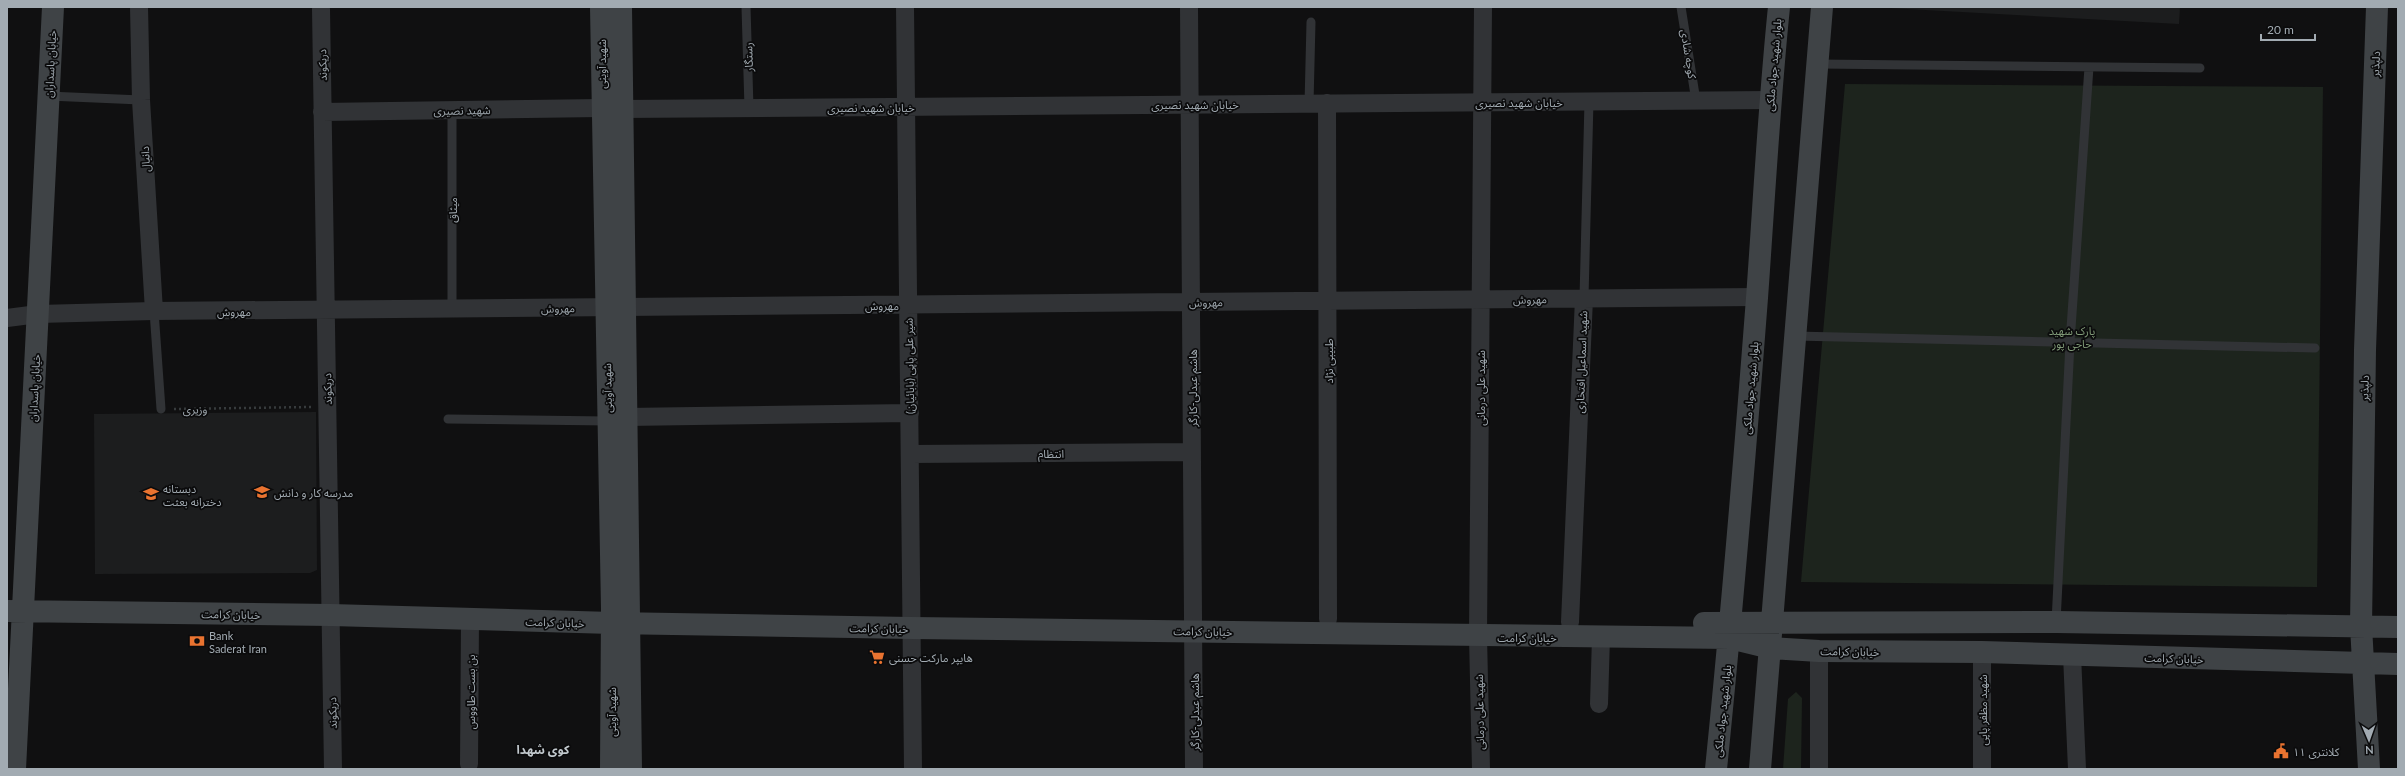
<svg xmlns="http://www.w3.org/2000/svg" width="2405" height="776" font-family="Lato,'Noto Sans Arabic',sans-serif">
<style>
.built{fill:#1c1d1e}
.green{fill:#1d241d}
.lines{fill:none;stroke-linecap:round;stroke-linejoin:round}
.path{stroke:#373b3d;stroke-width:2.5;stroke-dasharray:2 3;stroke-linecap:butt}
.lane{stroke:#313336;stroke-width:9}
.street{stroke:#313336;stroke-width:18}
.secondary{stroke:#3f4346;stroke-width:22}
.labels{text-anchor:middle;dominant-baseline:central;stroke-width:3.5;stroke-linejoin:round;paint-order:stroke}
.street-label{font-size:11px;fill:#a2abb2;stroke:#0b0b0c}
.park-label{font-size:11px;fill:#829c79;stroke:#0b0b0c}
.poi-label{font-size:11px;fill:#a2abb2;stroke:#0b0b0c;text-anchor:start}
.neighbourhood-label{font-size:12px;font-weight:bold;fill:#c2c9ce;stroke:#0b0b0c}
</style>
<rect width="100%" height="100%" fill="#101011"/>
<path class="built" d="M1871,7H2180L2179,24Z
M316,412L317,570L310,573L95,574L94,414Z"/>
<path class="green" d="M1845,84L2323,87L2317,587L1801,582Z
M1796,692L1802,698L1801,769H1783L1788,699Z"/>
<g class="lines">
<path class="path" d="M174,409L311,407"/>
<path class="lane" d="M746,7L749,108
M1681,7L1696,101
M1818,64L2200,68
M48,96L141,100
M1309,104L1311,22
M452,110V309
M1584,298L1589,101
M154,311L161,409
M1795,336L2315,348
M448,419L608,421
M2056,622L2070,343L2089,67"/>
<path class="street" d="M139,7L141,100L154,311
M905,7L913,769
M1189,7L1194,769
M321,9L333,769
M1327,103L1328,619
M621,109L1770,100
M322,112L601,108
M7,318L38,314L154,311L1757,297
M626,417L910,413
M910,454L1192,452
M1570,622L1584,298
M1819,651V769
M2072,655L2077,769
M1599,704L1601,637
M469,764L470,619
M1481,769L1478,636L1483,7
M1982,769V652"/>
<path class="secondary" d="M601,7L612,609L611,769
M621,7L631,769
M7,611L331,615L612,623L912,628L1730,638L1771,648L1819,651L1982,652L2398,664
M1704,623L2056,622L2398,627
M15,769L53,7
M1716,769C1732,612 1745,455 1757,298C1764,201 1769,104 1779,7
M1760,769L1822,7
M2369,769L2361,626L2365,350L2377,7"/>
</g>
<defs>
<g id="school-bare" transform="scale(1.2)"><path d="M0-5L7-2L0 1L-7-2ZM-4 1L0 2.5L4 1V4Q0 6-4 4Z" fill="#e97330" stroke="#0b0b0c" stroke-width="2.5" paint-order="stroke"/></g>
<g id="bank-bare" transform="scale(1.2)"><path d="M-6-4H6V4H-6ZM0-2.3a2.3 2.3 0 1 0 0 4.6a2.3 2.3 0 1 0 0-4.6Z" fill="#e97330" stroke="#0b0b0c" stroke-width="2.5" paint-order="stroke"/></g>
<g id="supermarket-bare" transform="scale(1.2)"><path d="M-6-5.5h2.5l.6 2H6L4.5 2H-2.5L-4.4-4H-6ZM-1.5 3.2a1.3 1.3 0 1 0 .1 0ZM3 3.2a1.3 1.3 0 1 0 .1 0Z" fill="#e97330" stroke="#0b0b0c" stroke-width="2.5" paint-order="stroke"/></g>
<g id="civic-bare" transform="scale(1.2)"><path d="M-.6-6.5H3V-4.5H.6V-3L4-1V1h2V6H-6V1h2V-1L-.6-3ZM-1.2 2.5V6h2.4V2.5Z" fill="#e97330" stroke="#0b0b0c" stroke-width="2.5" paint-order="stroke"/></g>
</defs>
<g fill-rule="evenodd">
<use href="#school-bare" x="262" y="492"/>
<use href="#school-bare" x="151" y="494"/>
<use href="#bank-bare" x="197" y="641"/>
<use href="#supermarket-bare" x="877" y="657"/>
<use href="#civic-bare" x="2281" y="751"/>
</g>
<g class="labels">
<g class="street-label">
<text transform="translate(1689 54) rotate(81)">کوچه شادی</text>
<text transform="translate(748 57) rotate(-92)">رستگار</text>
<text transform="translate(50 64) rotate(-87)">خیابان پاسداران</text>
<text transform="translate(601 64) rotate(-90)">شهید آوینی</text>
<text transform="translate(2375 64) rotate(-88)">دلپذیر</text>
<text transform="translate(322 65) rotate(-91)">دریکوند</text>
<text transform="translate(1773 65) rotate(-85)">بلوار شهید جواد ملکی</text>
<text x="1519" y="102">خیابان شهید نصیری</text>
<text x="1195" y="104">خیابان شهید نصیری</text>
<text x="871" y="107">خیابان شهید نصیری</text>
<text transform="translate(462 110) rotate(-1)">شهید نصیری</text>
<text transform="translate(145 159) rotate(-93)">دانیال</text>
<text transform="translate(452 210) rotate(-90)">میثاق</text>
<text transform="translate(1530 299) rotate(-1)">مهروش</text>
<text transform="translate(1206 302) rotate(-1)">مهروش</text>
<text x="882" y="305">مهروش</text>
<text transform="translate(558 308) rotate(-1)">مهروش</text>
<text x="234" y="311">مهروش</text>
<text transform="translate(1328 361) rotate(-90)">طبیبی نژاد</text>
<text transform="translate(1581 362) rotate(-88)">شهید اسماعیل افتخاری</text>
<text transform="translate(909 366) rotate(-91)">شیر علی پاپی (بابائیان)</text>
<text transform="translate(34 388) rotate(-87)">خیابان پاسداران</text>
<text transform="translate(607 388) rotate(-91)">شهید آوینی</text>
<text transform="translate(1192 388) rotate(-90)">هاشم عبدلی-کارگر</text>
<text transform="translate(1480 388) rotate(-90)">شهید علی درمانی</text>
<text transform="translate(1750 388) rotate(-85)">بلوار شهید جواد ملکی</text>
<text transform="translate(2364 388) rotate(-89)">دلپذیر</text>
<text transform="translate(327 389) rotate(-91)">دریکوند</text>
<text transform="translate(195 409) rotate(-1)">وزیری</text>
<text x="1051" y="453">انتظام</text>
<text transform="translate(231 614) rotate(1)">خیابان کرامت</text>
<text transform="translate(555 622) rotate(2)">خیابان کرامت</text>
<text transform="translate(879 628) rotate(1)">خیابان کرامت</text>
<text transform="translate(1203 631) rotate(1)">خیابان کرامت</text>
<text x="1527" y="637">خیابان کرامت</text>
<text transform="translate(1850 651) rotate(1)">خیابان کرامت</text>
<text transform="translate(2174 658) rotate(2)">خیابان کرامت</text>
<text transform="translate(470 692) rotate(-90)">بن بست طاووس</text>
<text transform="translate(1982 710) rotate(-90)">شهید مظفر پاپی</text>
<text transform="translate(1722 711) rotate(-84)">بلوار شهید جواد ملکی</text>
<text transform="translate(611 712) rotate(-90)">شهید آوینی</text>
<text transform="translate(1194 712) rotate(-90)">هاشم عبدلی-کارگر</text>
<text transform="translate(1479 712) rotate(-91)">شهید علی درمانی</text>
<text transform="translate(332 713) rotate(-91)">دریکوند</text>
</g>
<g class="park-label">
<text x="2072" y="330">پارک شهید<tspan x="2072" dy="13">حاجی پور</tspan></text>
</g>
<g class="poi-label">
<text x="163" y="488">دبستانه<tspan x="163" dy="13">دخترانه بعثت</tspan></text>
<text x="274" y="492">مدرسه کار و دانش</text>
<text x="209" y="635">Bank<tspan x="209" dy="13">Saderat Iran</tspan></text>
<text x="889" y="657">هایپر مارکت حسنی</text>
<text x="2293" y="751">کلانتری ۱۱</text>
</g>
<g class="neighbourhood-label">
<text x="543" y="749">کوی شهدا</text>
</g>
</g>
<rect width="2405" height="776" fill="none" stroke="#a2abb2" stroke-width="16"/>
<g transform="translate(2369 740) rotate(178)" stroke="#0b0b0c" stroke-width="3" paint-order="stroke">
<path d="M0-3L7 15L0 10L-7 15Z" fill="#a2abb2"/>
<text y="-6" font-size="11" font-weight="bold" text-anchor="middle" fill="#a2abb2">N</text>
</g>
<path d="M2261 34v6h54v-6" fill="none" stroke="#a2abb2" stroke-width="2"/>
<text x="2267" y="34" font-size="12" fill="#a2abb2" stroke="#0b0b0c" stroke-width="3" paint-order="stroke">20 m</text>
</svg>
